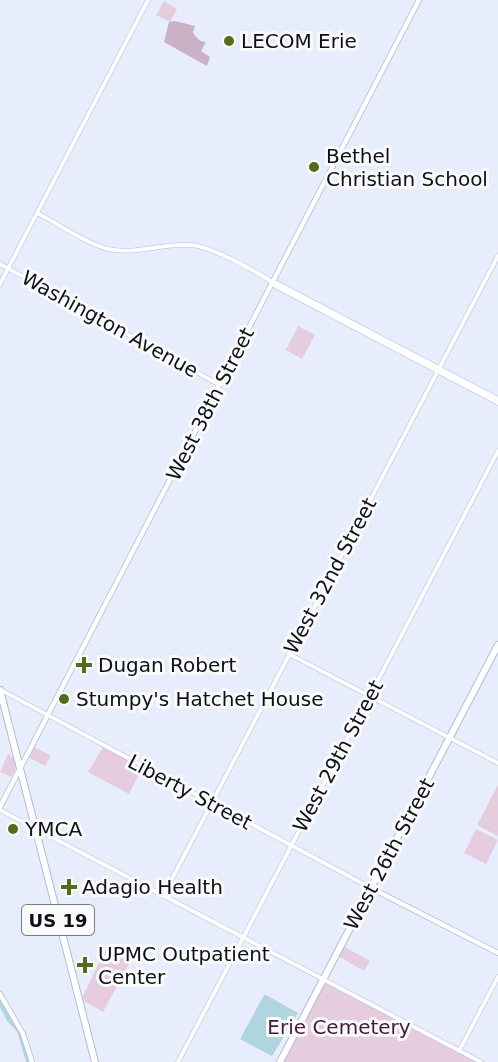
<svg xmlns="http://www.w3.org/2000/svg" width="498" height="1062" font-family="'DejaVu Sans',sans-serif">
<style>
.green{fill:#e5ccdf}
.forest{fill:#cbb1c5}
.water{fill:#b1d5df}
.lines{fill:none;stroke-linecap:round;stroke-linejoin:round}
.river{stroke:#b1d5df;stroke-width:4}
.tertiary-casing{stroke:#b4bad5;stroke-width:5}
.secondary-casing{stroke:#b4bad5;stroke-width:6}
.primary-casing{stroke:#b4bad5;stroke-width:8}
.tertiary{stroke:#fff;stroke-width:4}
.secondary{stroke:#fff;stroke-width:4.5}
.primary{stroke:#fff;stroke-width:6}
.poi-dot{fill:#526c1e;stroke:#fafafa;stroke-width:2}
.labels{text-anchor:middle;dominant-baseline:central;stroke-width:6;stroke-linejoin:round;paint-order:stroke}
.shield{fill:#fafafa;stroke:#55565c;stroke-width:1.5}
.shield-label{font-size:18px;font-weight:bold;fill:#0e1019}
.poi-label{font-size:20px;fill:#0e1019;stroke:#fafafa;text-anchor:start}
.street-label{font-size:20px;fill:#0e1019;stroke:#fafafa}
.park-label{font-size:20px;fill:#401c3a;stroke:#fafafa}
</style>
<rect width="100%" height="100%" fill="#e8edfd"/>
<path class="green" d="M164,1L177,9L170,22L156,15Z
M298,326L315,335L302,359L286,350Z
M34,747L51,756L45,766L28,757Z
M103,747L142,768L129,794L88,772Z
M8,754C18,760 18,769 11,777L0,772Z
M498,785V836L477,825Z
M476,829L498,840L486,864L464,853Z
M343,946L370,961L364,971L338,956Z
M105,950L130,962L103,1012L84,1001L83,996Z
M325,982L478,1062H282Z"/>
<path class="forest" d="M175,21L195,26L193,32C196,38 200,42 206,42L201,51L210,57L207,66L164,42L169,22Z"/>
<path class="water" d="M264,995H266L298,1013L272,1056L240,1039Z"/>
<g class="lines">
<path class="river" d="M0,1003L9,1020L19,1031L28,1062"/>
<g class="tertiary-casing">
<path id="tertiary" d="M37,213C59,224 85,243 108,249C135,255 164,243 191,245C211,246 257,272 275,284
M0,264L220,385
M0,284L148,0
M275,284V286L498,403
M275,284L277,283L498,399
M289,654L498,763
M1,690L371,888
M0,810L481,1062
M163,896L498,256
M459,1051L498,977
M178,1062L498,451"/>
</g>
<g class="secondary-casing">
<path id="secondary" d="M0,807L419,0
M371,888L498,953
M0,994L23,1034L32,1062"/>
</g>
<g class="primary-casing">
<path id="primary" d="M0,690L95,1062
M280,1062L498,645"/>
</g>
<use href="#tertiary" class="tertiary"/>
<use href="#secondary" class="secondary"/>
<use href="#primary" class="primary"/>
</g>
<g class="poi-dot">
<circle cx="229" cy="41" r="6"/>
<circle cx="314" cy="167" r="6"/>
<path d="M81 656h6v6h6v6h-6v6h-6v-6h-6v-6h6z"/>
<circle cx="64" cy="699" r="6"/>
<circle cx="13" cy="829" r="6"/>
<path d="M66 878h6v6h6v6h-6v6h-6v-6h-6v-6h6z"/>
<path d="M82 956h6v6h6v6h-6v6h-6v-6h-6v-6h6z"/>
</g>
<g class="labels">
<rect class="shield" x="22" y="905" width="72" height="30" rx="4.5"/>
<g class="shield-label">
<text x="58" y="920">US 19</text>
</g>
<g class="poi-label">
<text x="241" y="41">LECOM Erie</text>
<text x="326" y="156">Bethel<tspan x="326" dy="23">Christian School</tspan></text>
<text x="98" y="665">Dugan Robert</text>
<text x="76" y="699">Stumpy's Hatchet House</text>
<text x="25" y="829">YMCA</text>
<text x="82" y="887">Adagio Health</text>
<text x="98" y="954">UPMC Outpatient<tspan x="98" dy="23">Center</tspan></text>
</g>
<g class="street-label">
<text transform="translate(110 324) rotate(29)">Washington Avenue</text>
<text transform="translate(210 404) rotate(-63)">West 38th Street</text>
<text transform="translate(330 576) rotate(-62)">West 32nd Street</text>
<text transform="translate(338 756) rotate(-62)">West 29th Street</text>
<text transform="translate(190 792) rotate(28)">Liberty Street</text>
<text transform="translate(389 854) rotate(-62)">West 26th Street</text>
</g>
<g class="park-label">
<text x="339" y="1027">Erie Cemetery</text>
</g>
</g>
</svg>
